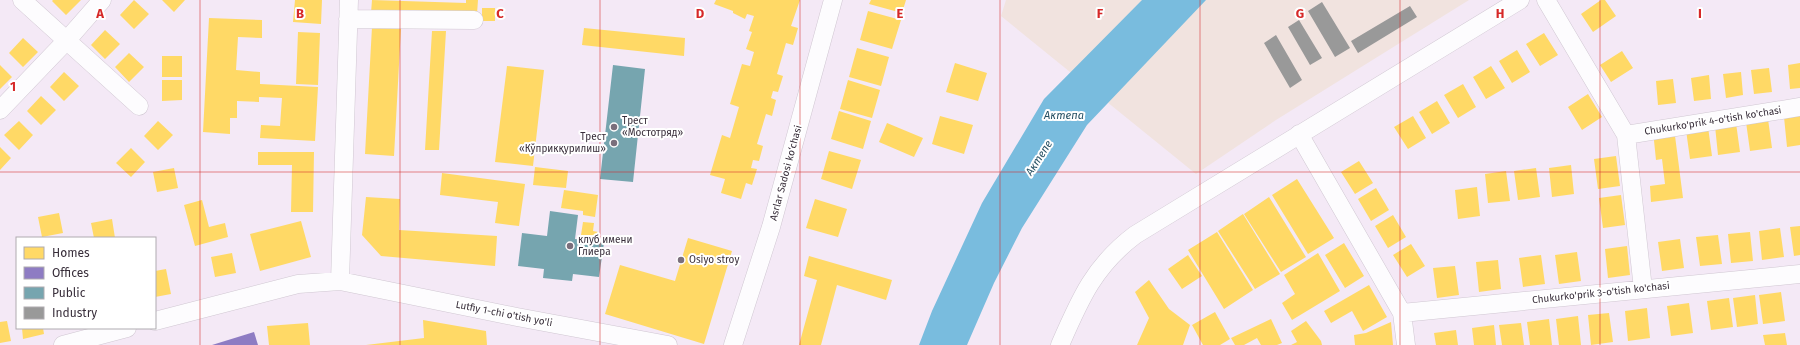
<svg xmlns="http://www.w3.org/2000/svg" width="1800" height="345" font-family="'Fira Sans',sans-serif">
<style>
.industrial{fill:#f1e3df}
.water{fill:#79bcde}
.homes{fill:#ffd966}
.offices{fill:#8e7cc3}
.public{fill:#76a5af}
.industry{fill:#999}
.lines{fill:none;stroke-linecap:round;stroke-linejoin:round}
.minor-casing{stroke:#d0c7d2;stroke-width:19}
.minor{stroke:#fdfcfe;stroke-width:18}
.grid{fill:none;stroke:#d62828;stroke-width:1;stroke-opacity:0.55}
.poi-dot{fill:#7a6f7c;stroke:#fff;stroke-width:1.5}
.labels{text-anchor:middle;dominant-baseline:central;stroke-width:4;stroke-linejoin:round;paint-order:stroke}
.poi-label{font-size:10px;fill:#382e3a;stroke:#fff;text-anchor:start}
.street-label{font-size:10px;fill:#382e3a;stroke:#fff}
.water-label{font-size:11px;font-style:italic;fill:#265063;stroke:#fff}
.grid-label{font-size:13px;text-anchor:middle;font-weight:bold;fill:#d62828;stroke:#fff;stroke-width:4;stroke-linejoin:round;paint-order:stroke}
</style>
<rect width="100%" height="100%" fill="#f4e9f6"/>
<path class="industrial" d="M1006,0H1469L1276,120L1196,174L1001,16Z"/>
<path class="water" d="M1142,0H1206L1087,125L1022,228L994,283L967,345H919L932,311L982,203L1044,99Z"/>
<path class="homes" d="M53,0H81L66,15L52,1Z
M134,0L149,14L134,29L120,15Z
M162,0H185L174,12Z
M295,0H322L321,24L293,22Z
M372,0L466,3V0H478L477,14L371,13Z
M716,0H800L791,26L798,28L793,45L786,43L777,74L783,76L778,92L773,91L771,98L776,100L772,116L766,114L757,144L763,146L759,161L753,160L751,168L757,169L752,185L746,183L741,199L721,193L725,179L710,175L722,135L730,138L739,107L730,104L742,64L750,66L754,52L746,49L752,32L749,31L754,16L747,14L745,19L733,13V11L714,4Z
M871,0H906L902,13L869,4Z
M1601,0H1605L1616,16L1593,32L1581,14Z
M482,8H495V21H482Z
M868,11L901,20L892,49L860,40Z
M209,18L262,20V38L238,37L236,70L260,72V84L318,87L315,141L260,138L261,125L280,126L282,98L259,97V102L237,101V118H230V134L203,132Z
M372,27L401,28L394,156L365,154Z
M584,28L685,38L684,56L582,45Z
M105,30L120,44L105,59L91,45Z
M432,31H446L439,150H425Z
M298,32L320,33L318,85L296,84Z
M1544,33L1558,55L1540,66L1526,44Z
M23,38L38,52L23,67L9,53Z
M857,48L889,57L881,86L849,77Z
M1517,50L1530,72L1512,83L1499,61Z
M1622,51L1633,68L1611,82L1600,65Z
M129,53L144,67L129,82L115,67Z
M162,56H182V77H162Z
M955,63L987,73L978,101L946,92Z
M1800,63V88L1790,89L1788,65Z
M0,65L12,77L0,89Z
M507,66L544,70L533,166L495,162Z
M1491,66L1505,88L1486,99L1473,77Z
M1769,68L1772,92L1754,94L1751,70Z
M64,72L79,86L64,101L50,87Z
M1741,72L1743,95L1726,98L1723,74Z
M1709,75L1711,99L1694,101L1691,78Z
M1673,79L1676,103L1658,105L1656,81Z
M162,80H182V100L162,101Z
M848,80L880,90L872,118L840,109Z
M1463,84L1476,107L1458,118L1444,95Z
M1588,94L1602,117L1582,130L1568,107Z
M41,96L56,110L41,125L27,111Z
M1437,101L1450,123L1432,134L1419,112Z
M839,111L871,121L863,149L831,139Z
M1800,115V145L1787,147L1784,117Z
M940,116L973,125L964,154L932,144Z
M1413,116L1426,138L1408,149L1394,127Z
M1768,119L1772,148L1750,151L1746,122Z
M19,121L33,135L19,150L4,135Z
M158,121L173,135L158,150L144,136Z
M887,123L923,138L914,157L879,142Z
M1736,123L1740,152L1718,155L1715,126Z
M1708,127L1712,156L1690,159L1686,130Z
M1674,128L1683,198L1651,202L1650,186L1665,184L1662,159L1656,160L1653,131Z
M0,147L11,158L0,170Z
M131,148L145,162L131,177L116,163Z
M829,151L861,160L852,189L821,179Z
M258,152H314L313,212H291L292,165H258Z
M1616,156L1620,186L1598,189L1594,159Z
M1359,161L1373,183L1355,194L1341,172Z
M1571,165L1574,194L1552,197L1549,168Z
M535,167L568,171L566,188L533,185Z
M174,168L178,188L157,192L153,172Z
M1536,168L1540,197L1518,200L1514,171Z
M1506,171L1510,201L1488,203L1485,174Z
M442,173L525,184L519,226L495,223L498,202L440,195Z
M1297,179L1334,238L1308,254L1272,195Z
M1477,187L1480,216L1458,219L1455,190Z
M1376,188L1389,210L1371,221L1358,199Z
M564,190L598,195L595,217L583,215V211L561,208Z
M1621,195L1625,225L1603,228L1599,198Z
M366,197L400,199L399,230L497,236L495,266L381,256L362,235Z
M1269,197L1306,257L1281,272L1244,214Z
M815,199L847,209L838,237L806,228Z
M202,200L209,227L225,223L228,237L195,246L184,205Z
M59,213L63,233L42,237L38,217Z
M1243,214L1280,274L1255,289L1218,231Z
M1393,215L1406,237L1388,248L1375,226Z
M112,219L115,238H94L91,223Z
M301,221L311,257L260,271L250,234Z
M583,222L594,223L593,231L598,232L597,238L581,235Z
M1800,226V255L1794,256L1790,227Z
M1780,228L1784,257L1762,260L1759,231Z
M1217,232L1253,290L1224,309L1188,250Z
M1750,232L1753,261L1731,263L1728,234Z
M1718,235L1722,264L1700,266L1696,237Z
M688,238L732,251L704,344L605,314L620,265L675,281Z
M1680,239L1684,268L1662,271L1658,242Z
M1344,243L1364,276L1345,288L1325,255Z
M1411,244L1425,266L1407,277L1393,255Z
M1627,246L1630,275L1608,278L1605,249Z
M1577,252L1581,281L1559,284L1555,255Z
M232,253L236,273L215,277L211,257Z
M1318,253L1340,291L1292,320L1282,303L1295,294L1284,275Z
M1188,255L1202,276L1182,289L1168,269Z
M1541,255L1545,284L1523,287L1519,258Z
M809,256L892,280L886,300L837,285L821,345H799L817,280L804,276Z
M1498,260L1501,289L1479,292L1476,262Z
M1455,266L1459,295L1437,298L1433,268Z
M166,269L171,294L155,297V271Z
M1149,280L1169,309L1190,325L1183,345H1137L1149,318L1135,292Z
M1369,285L1387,317L1363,331L1352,311L1331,323L1324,311Z
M1781,292L1785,321L1763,324L1759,295Z
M1755,295L1758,324L1737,327L1733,298Z
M1729,298L1733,327L1711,330L1707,301Z
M1689,303L1693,333L1671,336L1667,306Z
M1647,308L1650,338L1628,341L1625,311Z
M1215,312L1230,339L1220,345H1203L1192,325Z
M1609,313L1613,342L1591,345L1588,315Z
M1578,316L1581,345H1559L1556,319Z
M1271,319L1282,343L1277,345H1261L1257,338L1244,345H1235L1231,338Z
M1549,319L1552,345H1530L1527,322Z
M423,320L486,331L487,345H366L424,338Z
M7,321L11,341L0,343V322Z
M1306,321L1321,341L1322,345H1291L1297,342L1291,331Z
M1391,322L1393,345H1355L1354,335L1366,333Z
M308,323L310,345H269L267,326Z
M1521,323L1524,345H1502L1499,325Z
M1494,325L1496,345H1474L1472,328Z
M22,328H43L44,334L23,339Z
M1456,330L1458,345H1436L1434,333Z
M1785,333L1787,345H1765L1763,335Z"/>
<path class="offices" d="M254,332L258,345H212Z"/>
<path class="public" d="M613,65L645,69L633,182L600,179Z
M550,211L578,215L575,239L604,243L599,277L573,274L572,281L543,278L544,269L518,266L522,233L547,236Z"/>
<path class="industry" d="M1322,2L1350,48L1335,57L1308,11Z
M1410,6L1417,17L1358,53L1351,41Z
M1299,20L1322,58L1310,65L1288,27Z
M1276,35L1302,80L1290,88L1264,43Z"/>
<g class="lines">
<g class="minor-casing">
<path id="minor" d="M22,0L139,106
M1546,0L1626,135L1643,289
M348,19L474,20
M0,110L67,40L102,0
M1299,134L1402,313L1406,345
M1626,135L1800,107
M340,281L349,0
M1402,313L1800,274
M155,321L298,284L340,281L517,317L668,345
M63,345L127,328
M733,345L771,227L833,0
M1060,345C1080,299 1094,266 1135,235L1520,0"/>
</g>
<use href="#minor" class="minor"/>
</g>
<path class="grid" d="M200,0V345M400,0V345M600,0V345M800,0V345M1000,0V345M1200,0V345M1400,0V345M1600,0V345M0,172H1800"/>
<g class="poi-dot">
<circle cx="614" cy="127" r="4"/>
<circle cx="614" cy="143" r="4"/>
<circle cx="570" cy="246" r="4"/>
<circle cx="681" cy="260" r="4"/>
</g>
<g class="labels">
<g class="poi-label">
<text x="622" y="121">Трест<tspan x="622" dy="12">«Мостотряд»</tspan></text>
<text x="606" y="137" text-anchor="end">Трест<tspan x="606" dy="12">«Кўприкқурилиш»</tspan></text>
<text x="578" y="240">клуб имени<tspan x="578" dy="12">Глиера</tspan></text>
<text x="689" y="260">Osiyo stroy</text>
</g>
<g class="street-label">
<text transform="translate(1713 121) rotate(-9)">Chukurko'prik 4-o'tish ko'chasi</text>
<text transform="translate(786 173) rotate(-75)">Asrlar Sadosi ko‘chasi</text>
<text transform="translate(1601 293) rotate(-6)">Chukurko'prik 3-o'tish ko'chasi</text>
<text transform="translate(504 314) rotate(11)">Lutfiy 1-chi o'tish yo'li</text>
</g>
<g class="water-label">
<text x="1064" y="115">Актепа</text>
<text transform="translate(1039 158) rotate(-57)">Актепе</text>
</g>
</g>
<g class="grid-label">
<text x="100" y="18">A</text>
<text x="300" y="18">B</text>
<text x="500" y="18">C</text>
<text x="700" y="18">D</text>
<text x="900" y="18">E</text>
<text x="1100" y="18">F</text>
<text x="1300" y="18">G</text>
<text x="1500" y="18">H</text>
<text x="1700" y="18">I</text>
<text x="13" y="91">1</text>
</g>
<rect x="16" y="237" width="140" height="92" fill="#ffffff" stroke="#afabb0"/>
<rect x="24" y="247" width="20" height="12" fill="#ffd966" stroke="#afabb0"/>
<text x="52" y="257" font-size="12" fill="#382e3a">Homes</text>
<rect x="24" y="267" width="20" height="12" fill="#8e7cc3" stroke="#afabb0"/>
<text x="52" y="277" font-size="12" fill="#382e3a">Offices</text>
<rect x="24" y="287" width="20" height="12" fill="#76a5af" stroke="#afabb0"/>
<text x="52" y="297" font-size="12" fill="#382e3a">Public</text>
<rect x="24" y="307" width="20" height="12" fill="#999999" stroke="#afabb0"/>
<text x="52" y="317" font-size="12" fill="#382e3a">Industry</text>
</svg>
